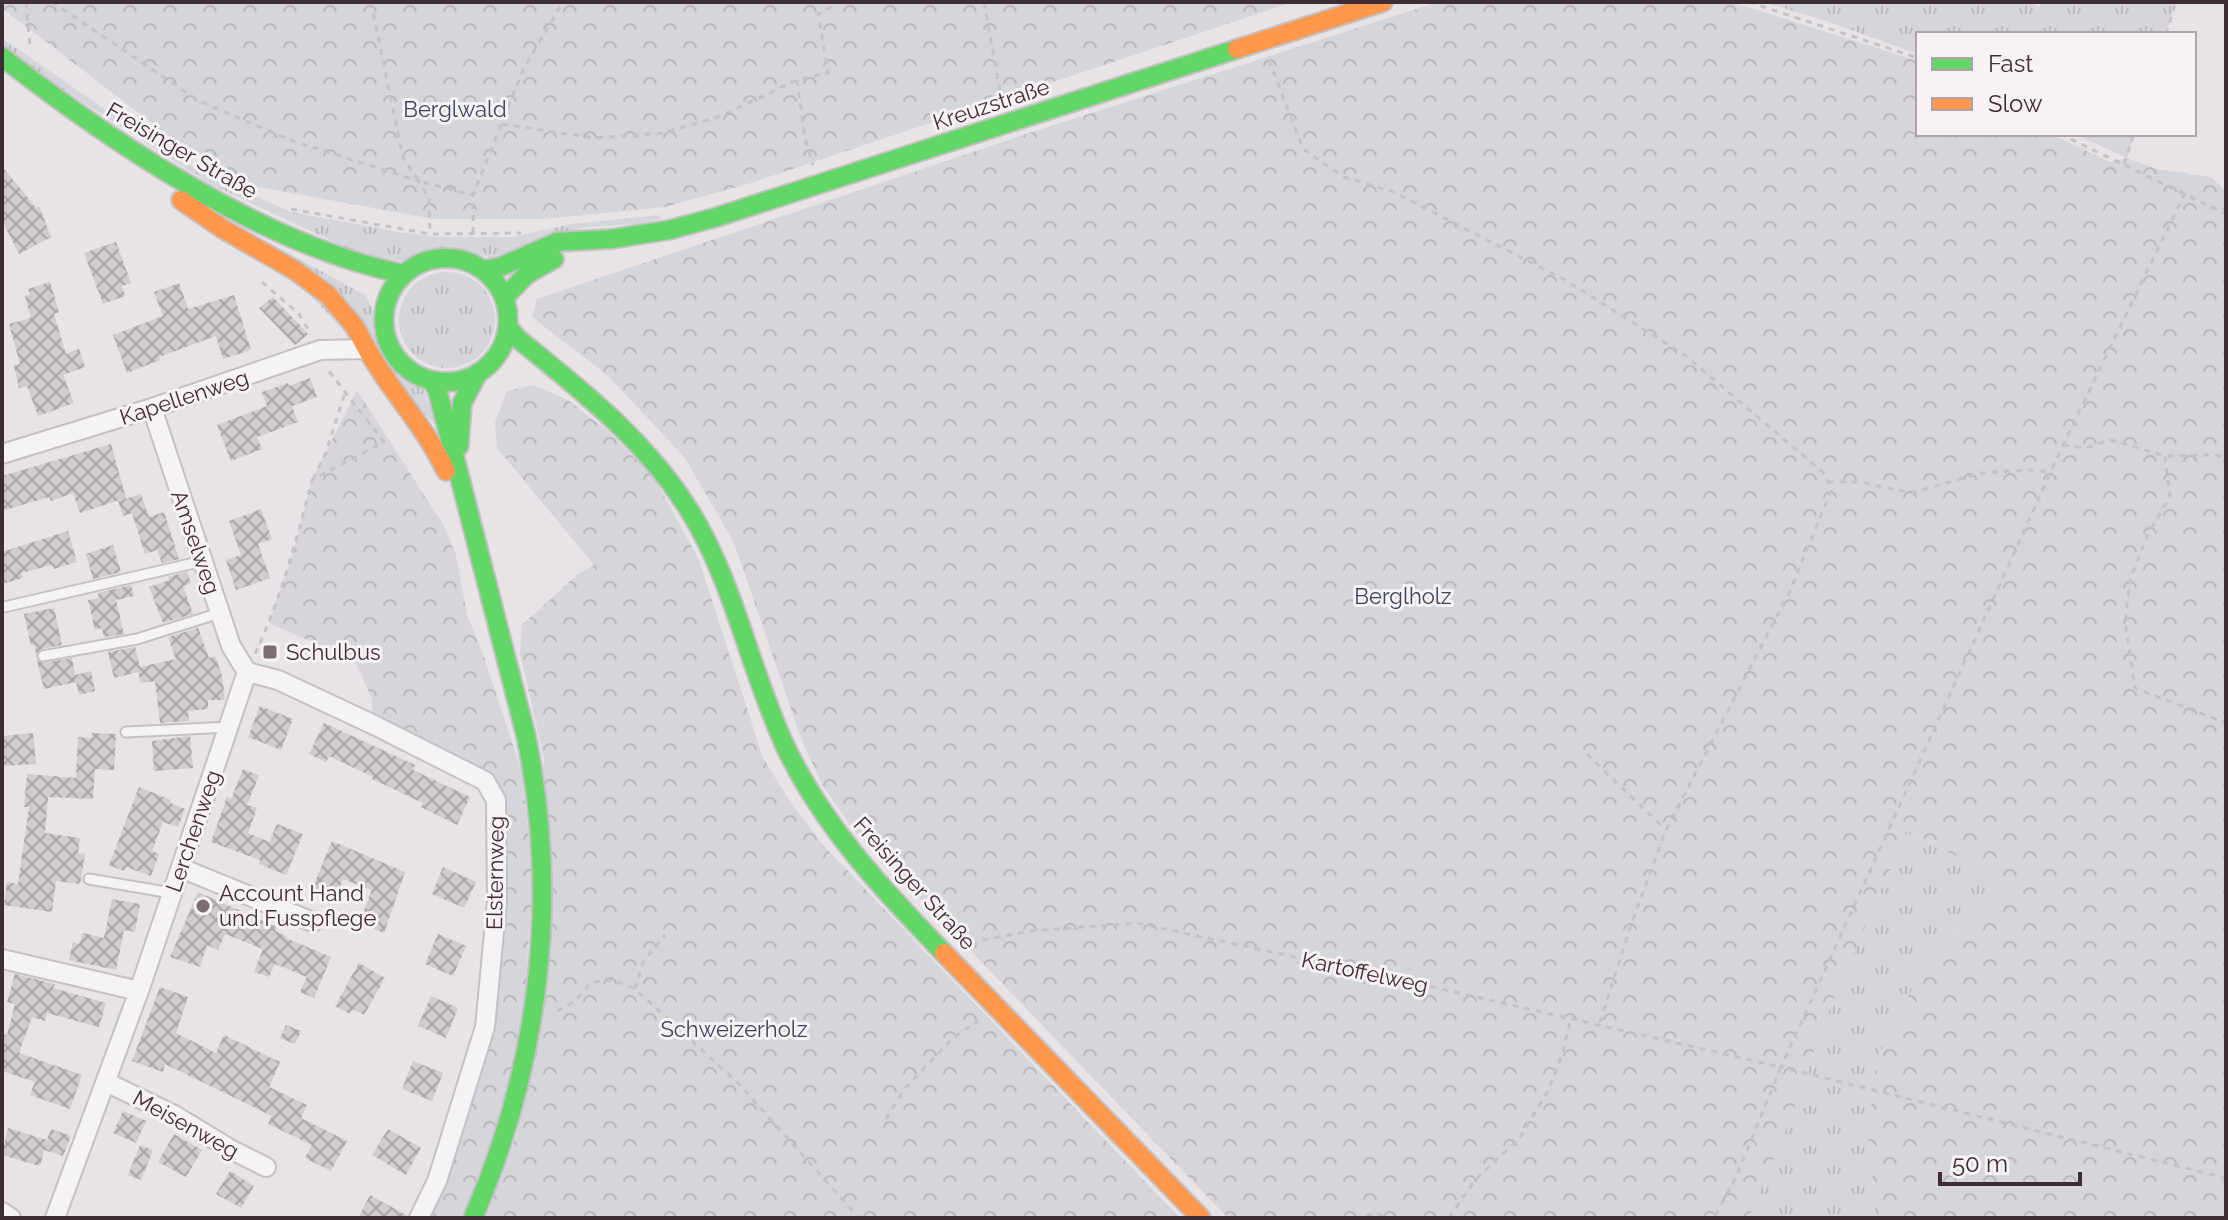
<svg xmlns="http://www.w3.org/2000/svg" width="2228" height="1220" font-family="Raleway,sans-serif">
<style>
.grass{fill:url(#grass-tufts)}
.forest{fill:url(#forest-crowns)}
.building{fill:url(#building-cross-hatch)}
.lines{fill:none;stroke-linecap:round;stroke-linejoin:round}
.lane-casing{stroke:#c5c1c3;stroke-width:13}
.street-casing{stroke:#c5c1c3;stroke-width:22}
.fast-casing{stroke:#c5c1c3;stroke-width:22}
.slow-casing{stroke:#c5c1c3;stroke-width:22}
.path{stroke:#c6c3c6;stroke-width:3;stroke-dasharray:6 6;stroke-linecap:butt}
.lane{stroke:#f5f3f4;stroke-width:9}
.street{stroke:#f5f3f4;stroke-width:18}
.fast{stroke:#63d668;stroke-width:18}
.slow{stroke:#ff974d;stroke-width:18}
.poi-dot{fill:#7a6d74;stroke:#f7f2f5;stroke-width:3}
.labels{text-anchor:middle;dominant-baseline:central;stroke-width:6;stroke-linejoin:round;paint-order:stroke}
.street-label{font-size:22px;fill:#3f2d36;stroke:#f7f2f5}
.park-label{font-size:22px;fill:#3c4659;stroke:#f7f2f5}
.poi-label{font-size:22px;fill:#3f2d36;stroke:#f7f2f5;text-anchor:start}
</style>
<defs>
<pattern id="grass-tufts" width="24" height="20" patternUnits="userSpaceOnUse" patternTransform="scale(2)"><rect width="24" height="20" fill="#d5d6db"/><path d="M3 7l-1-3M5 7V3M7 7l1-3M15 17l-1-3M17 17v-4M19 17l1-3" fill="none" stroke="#b8b8bd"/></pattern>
<pattern id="forest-crowns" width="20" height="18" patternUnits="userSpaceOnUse" patternTransform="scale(2)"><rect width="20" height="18" fill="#d5d6db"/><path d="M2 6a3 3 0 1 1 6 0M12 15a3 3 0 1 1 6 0" fill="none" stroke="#b8b8bd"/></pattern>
<pattern id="building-cross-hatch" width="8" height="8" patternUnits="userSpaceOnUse" patternTransform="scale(2)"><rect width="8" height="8" fill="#d0ccce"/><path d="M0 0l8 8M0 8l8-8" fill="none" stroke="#aaa6a8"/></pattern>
</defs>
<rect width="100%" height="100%" fill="#e8e4e6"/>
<path class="grass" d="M1763,2H2029L2039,7L2042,2H2176L2166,34H1918V54L1829,22Z
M2,38L162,149L208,175L291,212L404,233L439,237H512L571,224L660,215L661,219L639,224L588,227L562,232L491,258L455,248H435L403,261L372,260L208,183L2,50Z
M2075,134H2134L2127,158Z
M248,231L365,295L376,315L380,341L386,353L396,368L422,386L439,429Z
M399 320a48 48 0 1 1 96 0a48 48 0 1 1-96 0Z
M1906,830L2012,885L1967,921L1927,960L1867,1151L1881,1218H1749L1801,1093L1821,1029Z"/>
<path class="forest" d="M2,2H1293L748,184L665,207L544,219H434L253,186L170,137L2,8Z
M1438,2H1732L1918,61V134H2051L2110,162L2127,158L2157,169L2211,177L2226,191V1218H1881L1867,1151L1876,1059L1927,960L1967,921L2011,885L1907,830L1821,1029L1801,1093L1749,1218H1228L855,831L824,788L802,741L734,543L685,458L608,376L532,317L537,299L1029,133Z
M533,385L568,400L609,432L655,479L699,560L763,758L790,801L824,846L1180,1218H483L517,1134L544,759L520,653L522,625L578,574L594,565L497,448L495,422L507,391Z
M357,390L444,526L456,555L467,615L483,654L521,769L533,873L524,1014L501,1127L464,1218H419L485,1027L497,901L485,781L372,724V699L355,661L269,623L294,549L312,480Z"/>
<path class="building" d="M2,166L36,208L39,206L51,237L19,254L2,220Z
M116,242L131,283L122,286L125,296L103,304L84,253Z
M50,282L59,312L54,314L66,354L79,349L85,367L63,375L74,403L38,416L27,386L19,388L14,366L20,364L9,324L31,318L25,296L30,294L28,289Z
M179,283L188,309L234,295L251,350L223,359L216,336L159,357L160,360L127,373L113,335L163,316L154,292Z
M273,297L308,334L295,345L259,308Z
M310,378L317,397L292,406L298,422L257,437L262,449L231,461L217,425L267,406L262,392L288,383L289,386Z
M111,444L126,498L80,513L73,493L51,501L49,497L2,511V476Z
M141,494L149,517L164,512L179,559L162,563L157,550L145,554L132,513L123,516L118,501Z
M261,509L272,539L258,544L270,578L236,590L226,560L241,555L229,521Z
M68,531L77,562L54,569L52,565L21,573L23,578L2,584V552Z
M113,545L121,572L93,579L86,554Z
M187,572L191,583L183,586L193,614L163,623L149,587L169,580L168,577Z
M131,585L134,596L116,600L124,634L104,637L102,628L95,630L88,600L99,598L98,593Z
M54,608L62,645L41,649L36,654L34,645L31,646L24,614Z
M198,628L209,658L215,656L222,675L225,700H208V709L188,711L189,721L160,723L155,681L141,683L138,672L114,678L108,652L135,647L140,667L176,659L168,637Z
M72,658L75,675L91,671L95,691L79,695L76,682L44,689L37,661L44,663Z
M260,706L293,719L281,750L248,737Z
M324,723L415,765L413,770L470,797L457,825L421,807L423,803L372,779L373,777L329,756L326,762L309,754Z
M33,733L36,764L2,766V736Z
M92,733L116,734L114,770L95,769L93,799L48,797L45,833L80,838L78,853L85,854L80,884L56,881L52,912L4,905L7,882L18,884L29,807H24L27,774L76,778L78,737L91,738Z
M190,736L193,768L154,771L152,741Z
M243,769L259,775L247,805L257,808L248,833L269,842L277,824L303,834L286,875L259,864L260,860L211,842L227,797L231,799Z
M139,787L171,800L170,803L185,809L178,827L163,822L152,851L159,854L151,876L126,867L124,871L109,865Z
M332,841L405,872L384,933L359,923L372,890L343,879L335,898L312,889Z
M443,867L476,882L464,908L432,894Z
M198,892L277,927L275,931L286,936V938L331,957L314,998L300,992L307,977L275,964L269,977L254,972L263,949L225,934L218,950L207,945L200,967L170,957Z
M112,899L140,904L135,932L124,930L116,970L69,960L73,942L79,944L83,933L104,938Z
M438,934L466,946L453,976L425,964Z
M359,963L385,978L364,1015L353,1009L350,1014L335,1006Z
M15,974L55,984L53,988L106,1003L99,1027L47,1013L45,1021L32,1017L19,1053L82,1075L70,1109L30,1095L35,1082L2,1071V1034L7,1035L15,1004L7,1002Z
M160,987L188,997L176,1033L216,1053L224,1035L280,1062L269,1087L307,1105L301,1118L347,1141L331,1171L305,1158L312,1145L268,1124L272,1116L165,1064L163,1072L132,1061Z
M431,996L458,1008L446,1038L418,1026Z
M286,1025L301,1031L295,1044L280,1038Z
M413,1061L443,1073L432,1101L402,1089Z
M123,1111L146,1121L136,1143L113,1133Z
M8,1128L47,1140L51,1129L71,1136L63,1156L44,1150L40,1166L2,1155Z
M388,1129L421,1148L406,1175L372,1155Z
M174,1134L202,1150L186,1177L158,1162Z
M140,1145L153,1150L141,1180L128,1175Z
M230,1171L254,1186L241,1208L216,1194Z
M370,1195L408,1216L407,1218H358Z"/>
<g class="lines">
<g class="lane-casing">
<path id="lane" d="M4,607L203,561
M43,656L137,639L220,613
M126,732L230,727
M89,879L172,893"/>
</g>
<g class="street-casing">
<path id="street" d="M152,408L231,646L247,672
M2,454L152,408L320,350L367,349
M247,672L278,680L372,724L485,781L496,800L497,901L485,1027L437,1181L419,1218
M181,868L313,922
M2,959L139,991
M106,1082L174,1115L230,1149L266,1167
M2,1212L11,1218
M55,1218L139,991L247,672"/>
</g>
<g class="fast-casing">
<path id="fast" d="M2,57C114,144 263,245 403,274
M384 320a62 62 0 1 1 124 0a62 62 0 1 1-124 0Z
M483,270L500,267L557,242L611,239L669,230L717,217L1237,49
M504,298L526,275L554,259
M508,327L517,338C581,390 647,441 691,513C735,585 750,671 786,748C824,827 883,890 944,953
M431,380L437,389L443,412L526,736C560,900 539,1066 473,1218
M459,446L462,403L478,373"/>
</g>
<g class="slow-casing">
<path id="slow" d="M1237,49L1383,2
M181,200L223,229L296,271L328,295L355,327L367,349
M367,349C391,392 425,426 446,471
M944,953L1201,1218"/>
</g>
<path class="path" d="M26,2L30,46
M52,2L199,101L296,142L419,181L429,199L430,234
M371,2L403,158L419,181L473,195
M984,2L1002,101
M1749,2L1918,58
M2166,34L2176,2
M1269,60L1303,149L1344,177L1394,192L1565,280L1686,356L1826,475L1831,491L1790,591L1666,830L1632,922L1599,1025
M797,80L805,138L813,165
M502,124L594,138L663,133L718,117L797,80L828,73L818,14L839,2
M2060,134L2226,214
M2124,164L2134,134
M2185,193L2063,445L1781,1067L2226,1178
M291,209L430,234L521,233
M473,233V195L523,70L563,2
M262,282L299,314L311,334
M2063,445L2085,448L2111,440L2165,456L2212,455L2226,457
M2165,456L2170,496L2147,536L2130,580L2125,622L2135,688L2226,723
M313,479L325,455L345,393
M1828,482H1861L1912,493L1981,473L2028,470L2051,472
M255,654C281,598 297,539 312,480L384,442L328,370
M1587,754L1666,830
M972,946L983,940L1031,931L1137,923L1420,984L1781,1067L1736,1177L1714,1218
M635,989L643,962L665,935
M557,1011L574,1002L592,982L613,980L635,989L738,1083L859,1218
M886,1119L905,1088L954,1037L978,1021
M1354,1218L1378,1214L1387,1218
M1449,1218L1475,1180L1519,1139L1548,1091L1563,1052L1570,1021"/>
<use href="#lane" class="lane"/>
<use href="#street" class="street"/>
<use href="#fast" class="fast"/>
<use href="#slow" class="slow"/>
</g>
<g class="poi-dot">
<rect x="262" y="644" width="16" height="16" rx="4"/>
<circle cx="203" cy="906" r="8"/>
</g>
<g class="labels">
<g class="street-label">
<text transform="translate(991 104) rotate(-18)">Kreuzstraße</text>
<text transform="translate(182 150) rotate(30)">Freisinger Straße</text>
<text transform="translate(184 397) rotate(-18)">Kapellenweg</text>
<text transform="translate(196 542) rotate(71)">Amselweg</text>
<text transform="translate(193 831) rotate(-71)">Lerchenweg</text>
<text transform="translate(495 873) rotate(-89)">Elsternweg</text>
<text transform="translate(915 883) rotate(48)">Freisinger Straße</text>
<text transform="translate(1365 972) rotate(12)">Kartoffelweg</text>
<text transform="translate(186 1124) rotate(29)">Meisenweg</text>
</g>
<g class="park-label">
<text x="455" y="109">Berglwald</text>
<text x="1403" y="596">Berglholz</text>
<text x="734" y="1029">Schweizerholz</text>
</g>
<g class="poi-label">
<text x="286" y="652">Schulbus</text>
<text x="219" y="893">Account Hand<tspan x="219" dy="25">und Fusspflege</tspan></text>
</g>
</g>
<rect width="2228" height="1220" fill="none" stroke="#3f2d36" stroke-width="8"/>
<rect x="1916" y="32" width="280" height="104" fill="#f7f2f5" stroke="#ada3a9" stroke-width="2"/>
<rect x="1932" y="58" width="40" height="12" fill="#63d668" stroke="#ada3a9" stroke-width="2"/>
<text x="1988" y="72" font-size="24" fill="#3f2d36">Fast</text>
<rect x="1932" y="98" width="40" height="12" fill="#ff974d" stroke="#ada3a9" stroke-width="2"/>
<text x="1988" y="112" font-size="24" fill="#3f2d36">Slow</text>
<path d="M1940 1172v12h140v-12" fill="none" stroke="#3f2d36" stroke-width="4"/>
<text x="1952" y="1172" font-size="24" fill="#3f2d36" stroke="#f7f2f5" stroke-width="6" paint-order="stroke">50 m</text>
</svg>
